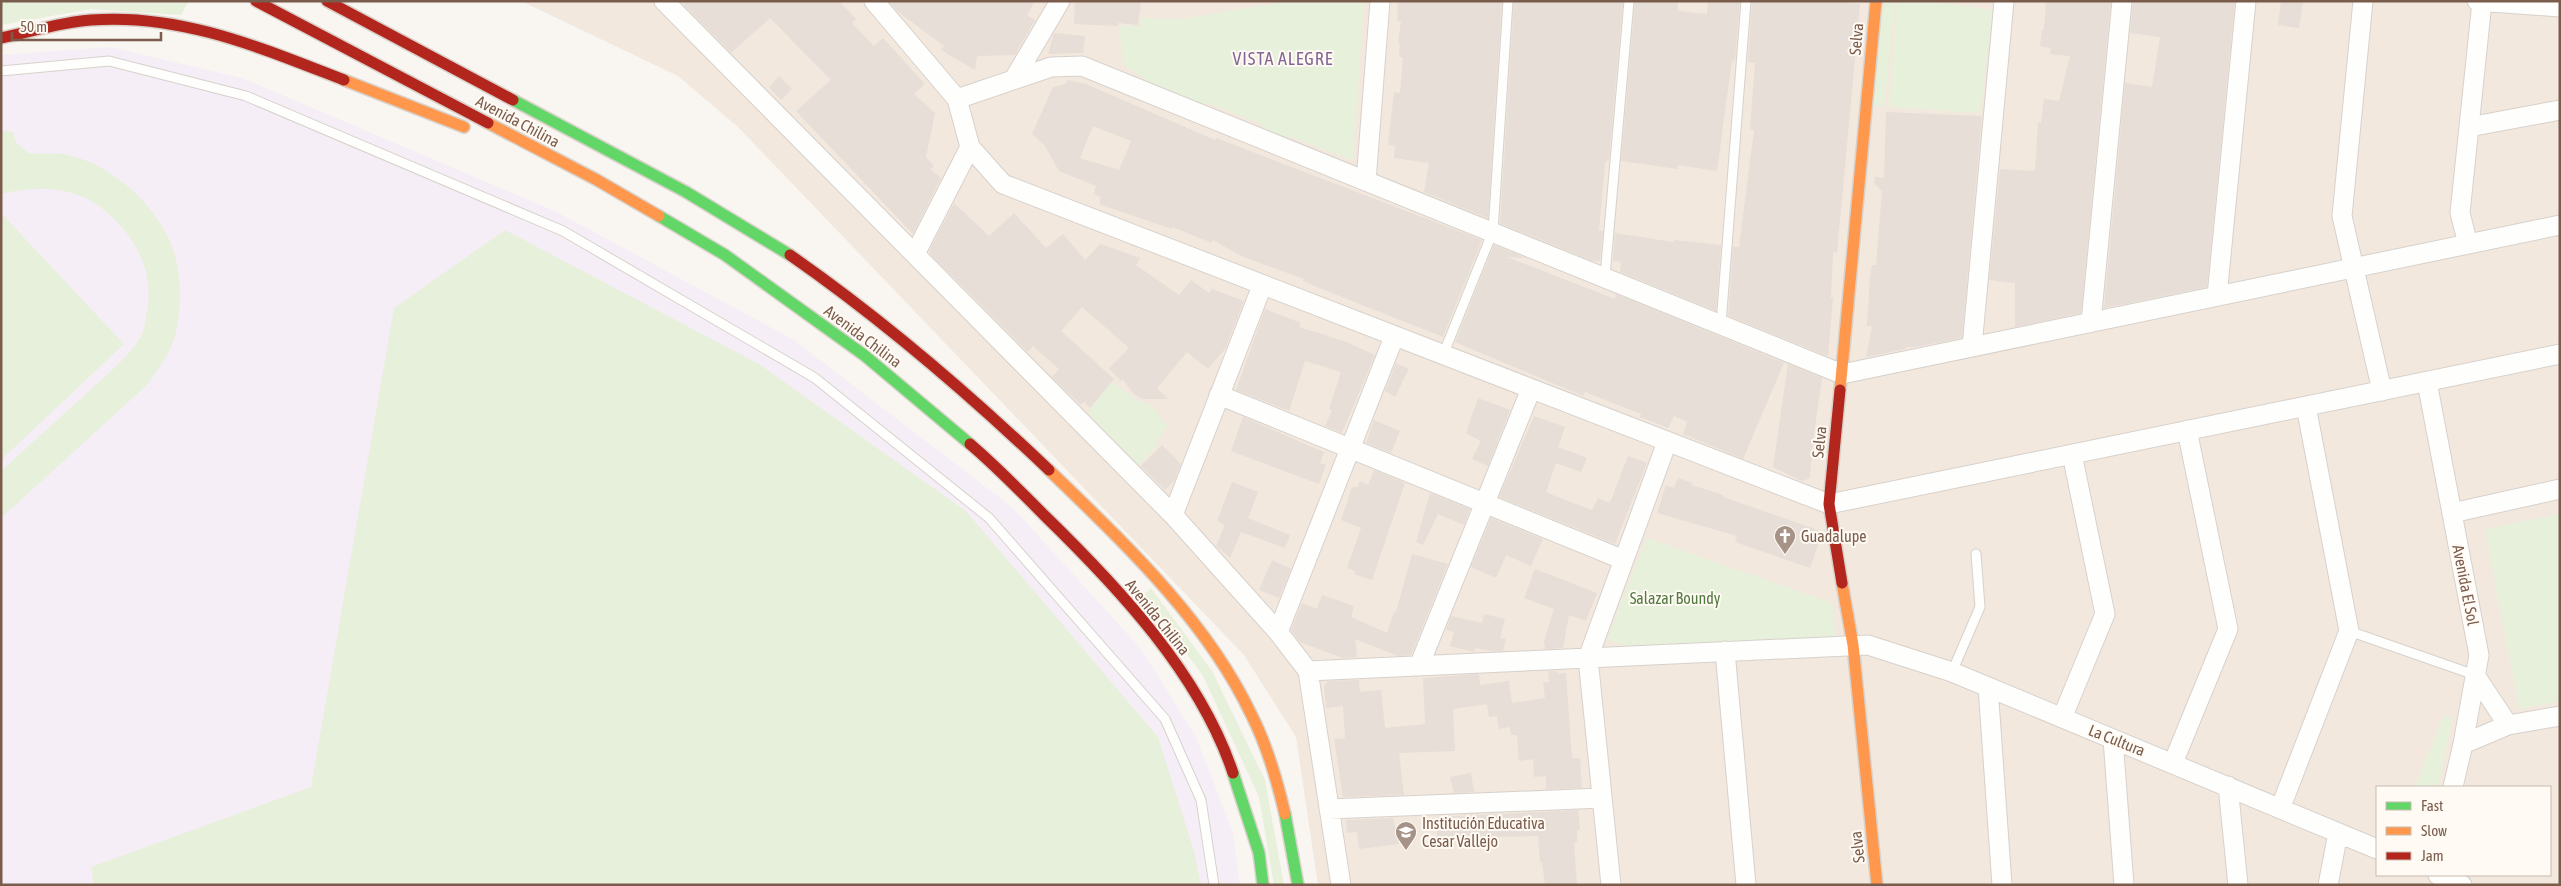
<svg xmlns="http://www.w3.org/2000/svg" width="2561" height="886" font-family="'Asap Condensed',sans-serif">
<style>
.residential{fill:#f2e8de;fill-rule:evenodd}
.education{fill:#f6eef6}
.green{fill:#e7f0db}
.building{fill:#e6ded7;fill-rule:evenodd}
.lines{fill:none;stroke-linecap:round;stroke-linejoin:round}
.lane-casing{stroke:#d7d1cb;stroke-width:11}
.street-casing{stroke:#d7d1cb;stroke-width:21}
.fast-casing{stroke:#d9d2cb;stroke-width:14}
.slow-casing{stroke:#d9d2cb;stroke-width:14}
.jam-casing{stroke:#d9d2cb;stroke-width:14}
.lane{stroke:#fefefd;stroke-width:9}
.street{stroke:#fefefd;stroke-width:19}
.fast{stroke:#63d668;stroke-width:11}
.slow{stroke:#ff974d;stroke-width:11}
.jam{stroke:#b3261e;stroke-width:11}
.labels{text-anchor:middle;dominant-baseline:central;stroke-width:4;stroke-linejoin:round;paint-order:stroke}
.street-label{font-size:16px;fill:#7a5c4d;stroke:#fffaf3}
.poi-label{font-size:16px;fill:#7a5c4d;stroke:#fffaf3;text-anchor:start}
.park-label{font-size:16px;fill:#537a41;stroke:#fffaf3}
.neighbourhood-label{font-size:18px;letter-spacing:1px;fill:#846695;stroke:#fffaf3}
</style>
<rect width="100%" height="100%" fill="#f9f5f0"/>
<path class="residential" d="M521,1H2560V885H1318L1296,737L1244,655L738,127L678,76ZM2377,787H2550V875H2377Z"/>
<path class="education" d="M110,47L242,78L557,212L794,340L1013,508L1141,649L1196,737L1233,833L1240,885H1V55Z"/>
<path class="green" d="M1,1H189L181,15L91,9L1,25Z
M1289,1H1364L1353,160L1288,136L1283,141L1267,131L1260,123L1209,104H1193L1177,101L1124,65L1119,33L1121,25L1140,27L1141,18L1182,19Z
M1882,1H1895L1884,107L1871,105Z
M1897,1H1929L1993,10L1980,113L1889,107Z
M2,131L13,132L16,142L28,153C39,154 51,153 62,154C107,161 150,199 169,239C182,267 182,302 176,332C172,351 158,369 147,385L1,518V471C30,445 59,418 88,392C106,375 127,359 140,338C144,332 145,323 146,316C155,278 140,244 113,218C82,186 42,184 1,194Z
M1,213L124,344L1,460Z
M505,230L759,364L966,511L1158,737L1194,851L1201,885H94L91,867L311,787L394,308Z
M1112,382L1138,401L1149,404L1168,426L1155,444L1157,446L1139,465L1087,413Z
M2560,514V701L2519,709L2485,529Z
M1647,538L1832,603L1836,637L1631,648L1607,639Z
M1151,588L1212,671L1265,780L1284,885H1274L1259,797L1203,676L1144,595Z
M2444,715L2453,718L2438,787H2415Z"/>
<path class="building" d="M680,1H839L856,19L852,23L874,46L883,38L925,84L914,94L935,113L926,157L934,166L930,169L941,178L913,234L796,111L831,80L770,18L731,53Z
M889,1H1035L1027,15L1035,20L1015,55L977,56L975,70L941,50L944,46L897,11Z
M1087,1H1141L1138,25L1118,23V26L1074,24L1075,2Z
M1398,1H1502L1488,218L1424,192L1429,163L1394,158L1395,146L1388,145L1394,92L1400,93L1403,57H1399L1400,44L1398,43L1401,21H1397Z
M1514,1H1623L1609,159L1605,163L1599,230L1603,231L1600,261H1592L1500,223Z
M1635,1H1678V11L1707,14L1708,1H1740L1735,61L1732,60L1717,171L1678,165V169L1621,161Z
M1752,1H1834L1860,4L1837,253L1833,252L1831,298H1833L1828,356L1728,316L1733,247H1739L1754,130L1750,129L1755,63L1748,62Z
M2046,1H2111L2081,313L2015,327V283L1989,280L2000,169L2035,171L2038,122L2041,123L2044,99L2059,101L2070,56L2050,54L2051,48L2040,46L2042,30H2044Z
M2133,1H2235L2207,287L2104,308L2125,83L2152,87L2160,37L2130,33Z
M2281,1H2303L2299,28L2278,25Z
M1054,33L1085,36L1083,53L1048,54Z
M779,76L792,89L781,100L769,87Z
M1068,80L1086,84L1215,140L1216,138L1482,240L1443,337L1322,289L1303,281L1304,279L1241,256L1213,240L1212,243L1172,227V229L1099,204L1101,197L1094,194L1096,186L1059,171L1045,146L1032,134L1053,87L1065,84ZM1093,126L1131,141L1119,170L1080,158Z
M1886,112L1982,116L1962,338L1915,347H1906V349L1866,357L1872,326H1867L1870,277L1872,265H1876L1882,191L1874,183L1875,177L1884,178Z
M954,203L989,236L1014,213L1046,248L1063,234L1085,260L1100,244L1140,258L1136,265L1179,295L1191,280L1209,293L1212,289L1244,301L1225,349L1208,369L1187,352L1157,388L1168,399H1142L1134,394L1122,379L1121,381L1109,368L1129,348L1082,307L1061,331L1114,379L1090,408L1084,402L1081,405L1052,377L1059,369L1033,346L1028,352L931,255L929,251Z
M1615,233L1673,242L1674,240L1721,245L1716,311L1620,272L1621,262L1613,261Z
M1494,245L1526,258L1507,257L1615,299L1616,294L1784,363L1743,459L1683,434L1687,422L1674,416L1668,428L1640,417L1641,414L1585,392L1583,396L1455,342Z
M1265,309L1301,323L1299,327L1344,341L1375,355L1342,433L1325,426L1332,410L1329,409L1341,372L1305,361L1289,411L1236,390Z
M1396,363L1409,369L1395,397L1385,391Z
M1788,364L1822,378L1813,441L1810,478L1802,481L1773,467Z
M1478,398L1510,410L1488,466L1472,459L1481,441L1466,433Z
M1534,416L1565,427L1558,447L1587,458L1581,472L1556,463L1546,492L1565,500L1592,510L1598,498L1610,503L1628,456L1647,463L1615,544L1499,497Z
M1243,417L1324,452L1320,463L1326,465L1319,484L1231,451Z
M1374,420L1400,431L1391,453L1366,443Z
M1162,445L1181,464L1174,481L1165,490L1141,466Z
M1374,470L1405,483L1372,580L1354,574L1355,571L1347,568L1361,528L1341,520L1352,487H1358L1360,481L1368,485Z
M1678,478L1693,483L1692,485L1723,495V497L1818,530L1820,539L1810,568L1735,542L1737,536L1657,513L1666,485L1674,488Z
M1232,482L1258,492L1248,518L1290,535L1285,548L1241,532L1230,558L1216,546L1225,525L1217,521Z
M1430,493L1470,509L1464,525L1438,514L1423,545L1416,542Z
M1491,518L1543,539L1531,566L1506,555L1496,578L1471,567Z
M1412,554L1448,564L1411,655L1398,656L1355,639L1357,657L1342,658L1300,642L1291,630L1302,603L1317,609L1322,595L1354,606L1351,617L1387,633L1394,612H1396Z
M1272,560L1291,569L1279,598L1259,590Z
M1535,569L1597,593L1586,621L1569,615L1563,648L1545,649L1544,641L1554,609L1524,598Z
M1484,614L1505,619L1500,638L1506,639L1503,651H1491L1475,648V652L1450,646L1454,632L1446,630L1451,616L1482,623Z
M1548,671H1558L1557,674L1566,673L1572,758H1580L1582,788L1546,789V776L1534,777L1533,759L1519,761L1517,735H1511L1510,727L1499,729L1497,716L1489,717L1487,704L1453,709L1455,751L1399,753L1404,795L1343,797L1334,739L1345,738L1343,706L1326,708L1324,686L1328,681L1359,680L1360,692L1381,690L1385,728L1425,724L1423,678L1479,674L1480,685L1509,681L1512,703L1545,698L1543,682H1549Z
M1471,773L1474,792L1454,793L1450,777Z
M1578,810L1580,830H1577V842L1574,843L1577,885H1545L1542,862H1540L1538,836L1437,838L1436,817Z
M1393,818L1399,844L1359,849L1357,832L1347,833L1346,820Z"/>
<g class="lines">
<g class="lane-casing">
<path id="lane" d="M1,71L109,61L246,96L563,231L815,378L989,518L1165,719L1201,800L1214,885
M1605,276L1629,1
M1721,324L1746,1
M1443,355L1493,231L1508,1
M2349,631L2475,675
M1952,672L1980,607L1976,554"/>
</g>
<g class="street-casing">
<path id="street" d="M664,1L1173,515L1278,632L1308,671L1341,885
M874,1L957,99L970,147L1003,184L1829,504L2560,354
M2363,1L2342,216L2382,391
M2477,1L2560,7
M1014,79L1060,1
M957,99L1051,67L1082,66L1842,374L2560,225
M2469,127L2560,110
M1366,181L1380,1
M2468,244L2460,213L2482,2
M915,254L970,147
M2217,296L2246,1
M2091,322L2122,1
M1972,347L2004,1
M2427,382L2479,655L2463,744L2453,787
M1219,395L1624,560
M2452,513L2560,489
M1173,515L1262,286
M1278,632L1394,337
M1725,651L1746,885
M1419,666L1531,389
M1308,671L1868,645L1952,672L2377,849
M2475,675L2508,725
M1988,687L2002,885
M2062,718L2105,614L2072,454
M2113,739L2124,885
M2463,744L2508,725L2560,716
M2173,763L2228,629L2187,430
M2228,786L2238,885
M1329,809L1602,798
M2280,809L2349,631L2306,406
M2438,875L2462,885
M1611,885L1588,658L1667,442
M2328,885L2338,833"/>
</g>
<g class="fast-casing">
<path id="fast" d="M513,100L686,192L790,255
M659,216L725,255L864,355L970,444
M1233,773L1259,853L1263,885
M1285,814L1298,885"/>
</g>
<g class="slow-casing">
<path id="slow" d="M344,80L464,127
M488,123L597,180L659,216
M1840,390L1876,1
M1049,470C1123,542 1206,619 1251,714C1267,745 1277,780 1285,814
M1842,583L1853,645L1877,885"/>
</g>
<g class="jam-casing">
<path id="jam" d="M256,1L488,123
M327,1L513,100
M1,38C30,32 61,22 91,20C181,13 261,48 344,80
M790,255C882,319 967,392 1049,470
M1840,390L1829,504L1842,583
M970,444C996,466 1020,491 1044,515C1118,587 1200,674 1233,773"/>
</g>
<use href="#lane" class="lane"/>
<use href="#street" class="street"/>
<use href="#fast" class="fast"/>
<use href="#slow" class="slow"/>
<use href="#jam" class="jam"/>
</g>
<defs>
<g id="church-pin" transform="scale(1.125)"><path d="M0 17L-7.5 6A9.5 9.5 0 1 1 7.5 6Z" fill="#a69286" stroke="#fffaf3"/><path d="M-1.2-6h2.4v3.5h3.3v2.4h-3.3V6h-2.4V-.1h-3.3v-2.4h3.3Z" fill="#fff"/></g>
<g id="school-pin" transform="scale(1.125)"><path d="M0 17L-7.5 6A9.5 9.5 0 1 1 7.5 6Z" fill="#a69286" stroke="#fffaf3"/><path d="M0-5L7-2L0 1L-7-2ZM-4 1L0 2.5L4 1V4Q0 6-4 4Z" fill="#fff"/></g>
</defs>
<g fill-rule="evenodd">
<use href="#church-pin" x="1785" y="536"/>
<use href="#school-pin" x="1406" y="832"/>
</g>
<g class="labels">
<g class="street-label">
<text transform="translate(1856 39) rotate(-85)">Selva</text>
<text transform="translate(518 121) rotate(28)">Avenida Chilina</text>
<text transform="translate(863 336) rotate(37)">Avenida Chilina</text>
<text transform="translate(1819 442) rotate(-84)">Selva</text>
<text transform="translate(2466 585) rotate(79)">Avenida El Sol</text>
<text transform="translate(1158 617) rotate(51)">Avenida Chilina</text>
<text transform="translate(2117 740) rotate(22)">La Cultura</text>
<text transform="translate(1857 847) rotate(-96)">Selva</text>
</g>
<g class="poi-label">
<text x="1801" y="536">Guadalupe</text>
<text x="1422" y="823">Institución Educativa<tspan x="1422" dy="18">Cesar Vallejo</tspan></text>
</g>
<g class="park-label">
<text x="1675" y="598">Salazar Boundy</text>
</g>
<g class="neighbourhood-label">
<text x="1283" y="58">VISTA ALEGRE</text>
</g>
</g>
<rect width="2561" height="886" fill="none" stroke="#7a5c4d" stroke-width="5"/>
<rect x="2376" y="786" width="175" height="90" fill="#fffaf3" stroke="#cabbb1"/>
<rect x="2386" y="802" width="25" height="8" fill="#63d668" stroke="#cabbb1"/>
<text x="2421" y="811" font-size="15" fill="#7a5c4d">Fast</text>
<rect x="2386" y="827" width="25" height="8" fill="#ff974d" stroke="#cabbb1"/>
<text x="2421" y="836" font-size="15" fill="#7a5c4d">Slow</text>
<rect x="2386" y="852" width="25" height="8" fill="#b3261e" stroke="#cabbb1"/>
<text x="2421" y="861" font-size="15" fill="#7a5c4d">Jam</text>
<path d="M12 32v8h149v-8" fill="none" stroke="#7a5c4d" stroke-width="2.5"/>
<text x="20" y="32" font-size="15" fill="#7a5c4d" stroke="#fffaf3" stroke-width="4" paint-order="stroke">50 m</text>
</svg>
